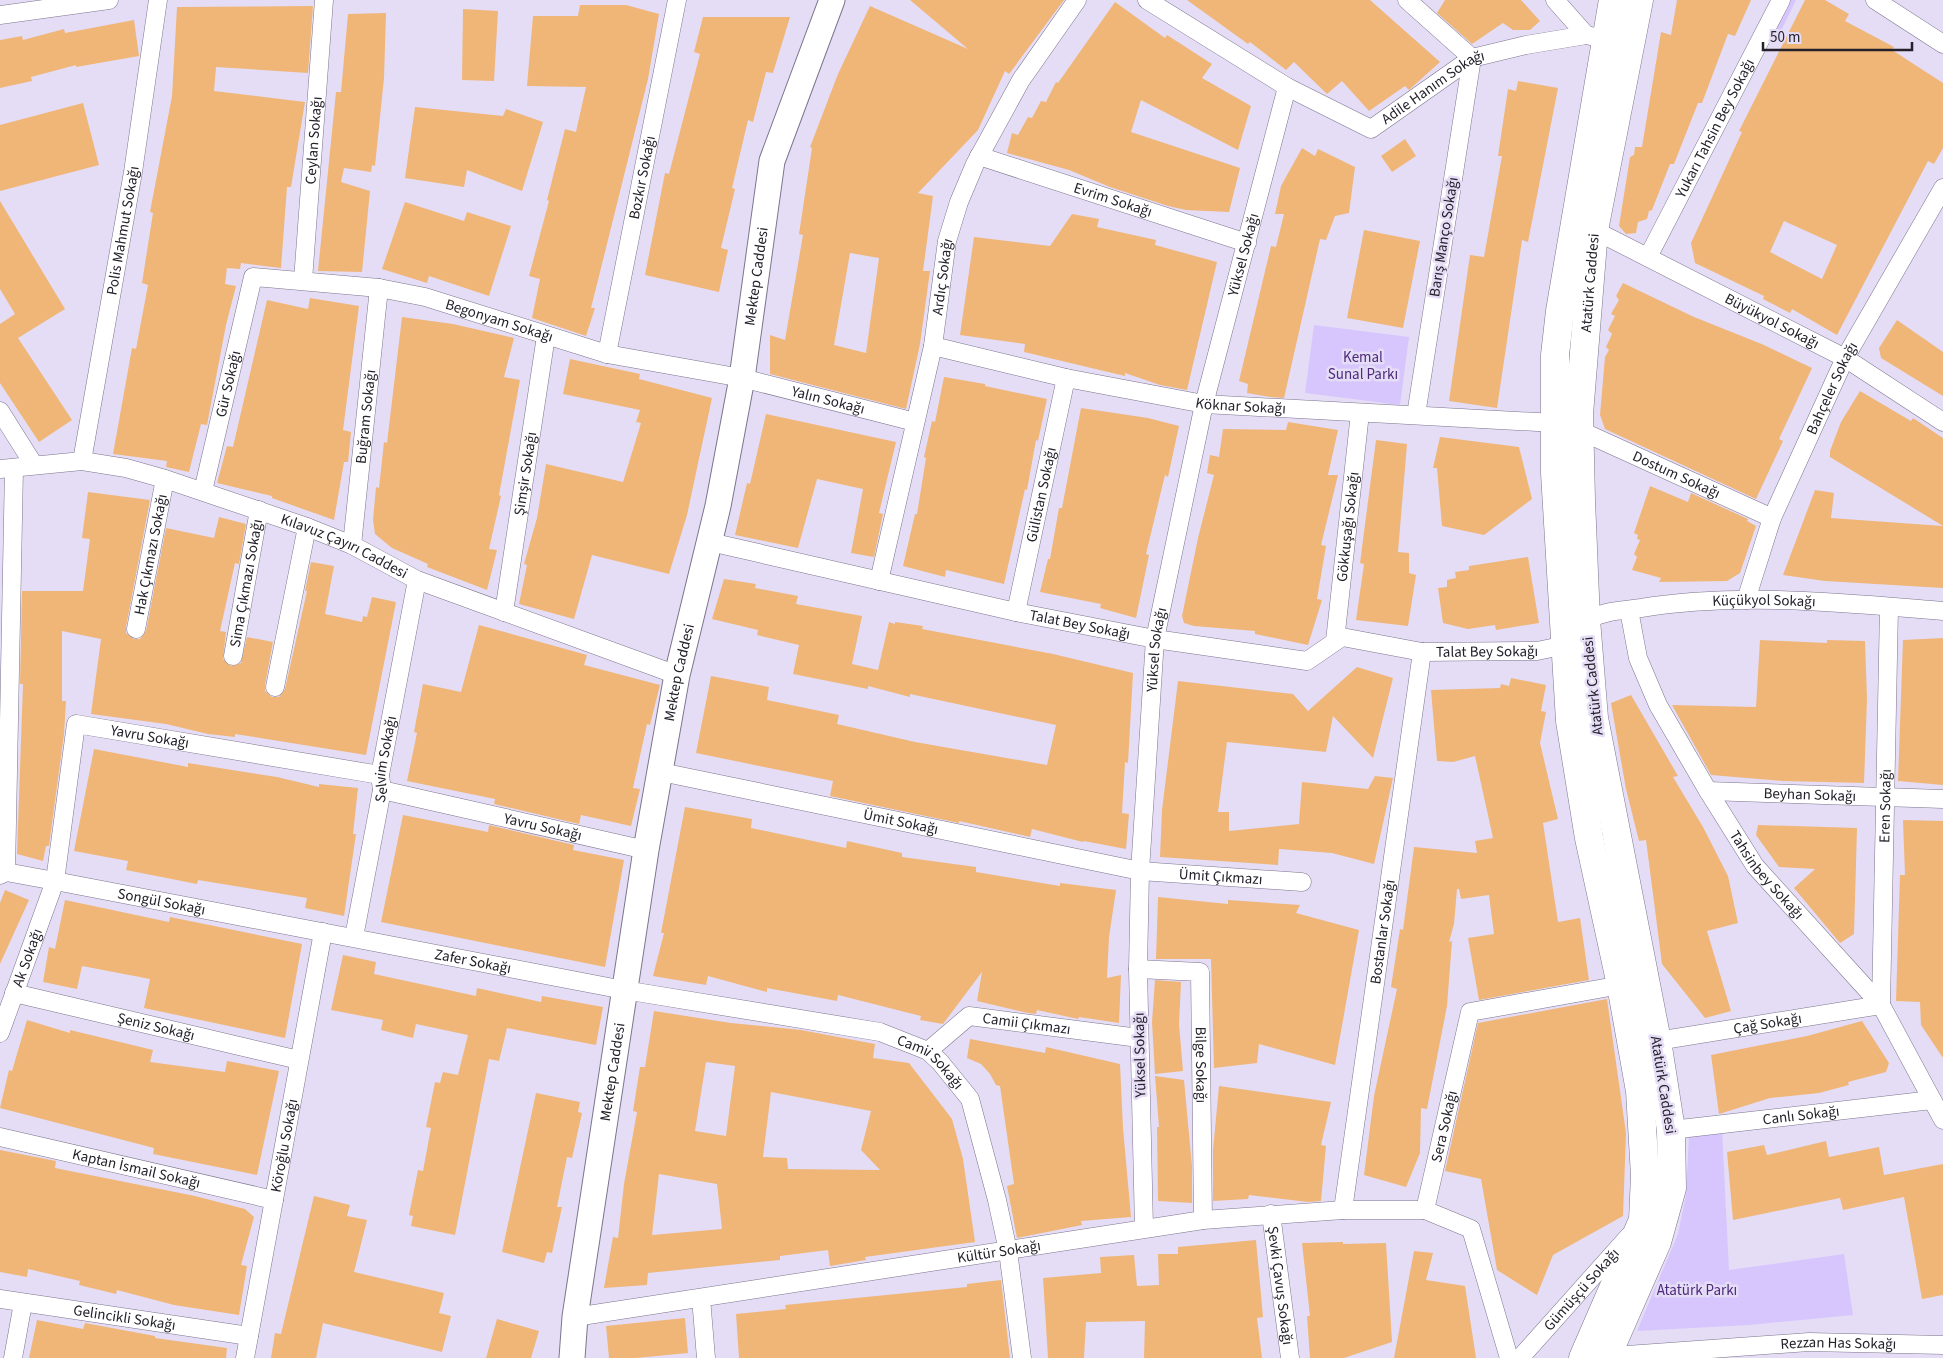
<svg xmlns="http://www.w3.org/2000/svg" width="1943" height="1358" font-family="'Source Sans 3',sans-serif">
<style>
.green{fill:#d7c6fd}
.building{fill:#efb678;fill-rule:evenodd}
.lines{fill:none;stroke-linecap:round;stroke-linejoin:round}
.street-casing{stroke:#7c758c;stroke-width:19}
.secondary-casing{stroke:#7c758c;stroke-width:27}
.primary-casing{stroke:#7c758c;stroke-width:29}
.street{stroke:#fff;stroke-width:18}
.secondary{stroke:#fff;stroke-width:25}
.primary{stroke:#fff;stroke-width:28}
.labels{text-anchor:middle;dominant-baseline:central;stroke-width:5;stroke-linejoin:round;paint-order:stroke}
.street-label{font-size:15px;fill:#24212a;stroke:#e5ddf6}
.park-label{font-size:15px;fill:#4c297a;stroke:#e5ddf6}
</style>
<rect width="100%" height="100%" fill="#e5ddf6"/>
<path class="green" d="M1783,0H1796L1776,41L1765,36Z
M1314,325L1409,337L1400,405L1305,393Z
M1722,1129L1729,1270L1844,1254L1853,1315L1749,1325L1637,1331L1678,1234L1686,1195L1689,1137Z"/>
<path class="building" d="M910,0H1064L1009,74L1005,71L978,130L918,193L933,196L923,271H930L920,344L906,409L770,374V335L785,340L803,235L799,234L812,148L810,147L838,74L870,6L968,49ZM850,253L879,258L866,353L834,345Z
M1187,0H1370L1440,62L1409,90L1405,86L1369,111L1342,81L1327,94L1294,62L1286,70L1250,42L1248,44Z
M1445,0H1521L1540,21L1530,30H1513L1503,23L1472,44L1437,13Z
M1677,0H1751L1735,36L1728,34L1702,103H1698L1674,164H1670L1652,210L1649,211L1647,219L1638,222L1636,233L1626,234L1619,226L1630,157L1634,155L1635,147H1642L1661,32L1671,35Z
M1805,0H1825L1849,14L1845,21L1894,47L1892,50L1943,83V148L1934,164L1928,161L1837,335L1792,309L1790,313L1763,299L1764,296L1695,263L1691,243L1742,132L1739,131ZM1784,221L1837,245L1822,279L1770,252Z
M1115,2L1165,38L1167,35L1212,64L1202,78L1251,106L1238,150L1141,100L1131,132L1240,168L1229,212L1186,210L1168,206L1110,187L1069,170L1007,153L1012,133L1018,135L1028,117L1032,118L1041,101L1046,102L1056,82L1058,83Z
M580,5H626L659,14L648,79L605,252L591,308H595L586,336L532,318L540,279L529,276L549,201L547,200L565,129L576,132L586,87L527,86L533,16H578Z
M313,6L308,73L216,67L214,91L305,102L291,187H287L281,268L241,263L240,269L227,268L225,284L236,286L226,325L207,425L201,424L189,472L166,467L167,461L113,454L132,348L136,349L148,285L142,283L153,213L150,212L172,96L177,7Z
M463,9L498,11L494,81L462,80Z
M386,13L384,78L375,166L372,165L371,172L344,168L341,182L370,191L362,272L318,271L336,92H341L348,14Z
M703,17H790L773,73L766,72L753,122L748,120L732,188L735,189L721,248L728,250L719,292L645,275L665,173L669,174L700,54L694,52Z
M134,20L139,56L76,67V65L31,77L32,81L0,88V40L22,36L23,40L64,29L65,33Z
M1518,81L1558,88L1528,242L1522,240L1497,408L1449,401L1470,255L1484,257L1502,156H1498L1508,89L1516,91Z
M83,103L99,165L0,191V125Z
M415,107L503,116L506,109L543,122L522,191L467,170L464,187L405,178Z
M1405,139L1416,156L1392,172L1381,156Z
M1302,148L1315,156L1318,149L1355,167L1349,213L1335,216L1326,240L1320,239L1284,398L1270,397L1247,393L1248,384L1239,381L1271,246L1276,247L1284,214H1275L1281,186Z
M0,201L65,309L18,338L72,420L39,442L0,383V324L15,314L0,289Z
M405,202L464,221L467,212L511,226L489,296L429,276L427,283L382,269Z
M1072,214L1099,219L1097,227L1156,240L1155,245L1217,262L1187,390L1160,385L1125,373V376L1024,352L1025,344L960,335L974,237L1050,246Z
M1364,230L1420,241L1403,328L1347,318Z
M1623,283L1694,317L1764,345L1812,368L1779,439L1783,441L1756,499L1605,429L1600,415L1605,357L1609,350L1606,347L1612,334L1608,330L1615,316L1611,314L1619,300L1616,296Z
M310,298L359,306L343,430L351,432L348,462H344L334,520L272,498V496L217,483L227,446L233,447L267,300L308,309Z
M402,317L453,324L514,338L504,377L520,380L499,495L501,496L489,549L497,550L487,590L427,567L428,564L392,548L375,534L373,520L376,487L379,488L384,442L387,443Z
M1897,320L1943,352V396L1881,358L1879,348Z
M570,359L640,374L639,379L712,398L687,515L669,574L592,555L574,619L519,604L527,565L524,564L537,518L546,464L623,482L641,423L636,422L640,410L563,394Z
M944,377L985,384V386L1047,399L1038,441L1036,440L1027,490L1025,489L1004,584L946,570L945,577L903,566L915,514H917L926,458L924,457L932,421L935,422Z
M1860,391L1911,421L1913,418L1943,438V588L1825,581L1783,575L1815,490L1834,493L1831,518L1943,526L1830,457V451L1841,422Z
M1081,408L1148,418L1179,426L1168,477L1165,475L1146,554L1149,555L1136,618L1100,608L1101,604L1040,592L1048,559H1050L1059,508H1062Z
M766,414L896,442L879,513L883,514L874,557L851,553L863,489L817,479L798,548L735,535L747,483L750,484Z
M1288,422L1338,430L1328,475H1338L1321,545L1326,546L1317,599L1322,600L1308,645L1255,634V631L1194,626L1184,623L1182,616L1198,538L1214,475L1207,473L1210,455L1219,457L1223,429L1286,430Z
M1440,437L1519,447L1532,499L1484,535L1442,526L1437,468H1433Z
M1376,440L1407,444L1398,552L1409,553V573L1416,575L1408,626L1356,620L1364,564L1360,563Z
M1650,486L1688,502L1691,493L1748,519L1747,521L1756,526L1740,573L1727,581L1659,582L1661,578L1632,570L1637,557L1634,554L1640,540L1637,539L1638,535L1634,533Z
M88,492L150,500L126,627V633L134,639H140L146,631L166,528L214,538L219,517L246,524L239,564L235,563L220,631L226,632L223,659L231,666L241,663L247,637L273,642L265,685V691L272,697H279L285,689L307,591H305L311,562L334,566L325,614L362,622L363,616L367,617L372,597L396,602L366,755L235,734V737L208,734L166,724L91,714L101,639L62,631V701H66L64,734L49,846H46L43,861L17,854L23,684H20L22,591H83L90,539L82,538Z
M1528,557L1539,623L1496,630L1495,625L1468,629L1443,623L1438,588L1447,587V580L1456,578L1455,572L1469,570V566Z
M724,579L756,584L755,588L798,596L796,604L862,616L852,664L878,670L889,622L895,624V622L923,626L922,629L1053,654L1133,673L1128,763L1125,762L1122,813L1129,814L1126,849L1084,841L1083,842L1032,829L1030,837L959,821V823L830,796L833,781L696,753L711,676L769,687L767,700L839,715L837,724L915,742L1047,765L1056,725L910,694V697L868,686V689L793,674L799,645L757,635L758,630L712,619Z
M479,625L587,655L584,665L660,685L650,725L647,724L633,788L640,789L631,826L581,815L579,824L494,804L495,799L407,781L417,733L414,732L423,684L461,692Z
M1943,638V785L1898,781L1903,640Z
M1760,640L1827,643V640L1865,641L1867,699L1864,783L1783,781L1711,775L1672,705L1756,707Z
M1357,667L1393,678L1373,758L1333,716L1326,752L1227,742L1218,812H1229V831L1299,824L1302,782L1368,789L1375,776L1393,778L1374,864L1332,853L1279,849L1278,865L1160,857L1162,810L1178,681L1293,694L1308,711Z
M1511,678L1546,685L1541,711L1546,712L1540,743L1558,819L1543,823L1558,922L1580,918L1589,980L1479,1000L1468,938L1494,934L1489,895L1461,899L1459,889H1457L1454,924L1449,942L1452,941L1447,1006L1427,1109L1421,1108L1420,1153L1406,1187L1364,1175L1374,1096L1397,989L1391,987L1400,929L1403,930L1414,847L1477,853L1475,841L1493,838L1475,756L1453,762L1437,761L1431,690L1500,688L1501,684L1509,686Z
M1631,695L1678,776L1673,777L1703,827L1728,876L1738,923L1707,931L1731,1011L1705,1018L1662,964L1646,840L1639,841L1626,789L1611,703Z
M94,749L188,767V763L277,777L319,787V784L358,788L353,834H356L344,916L305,908L307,898L198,880L197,884L126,870L128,861L74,851Z
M685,807L752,819L751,828L846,848L847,841L902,853V857L976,867V872L1060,886V883L1116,890L1109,937L1107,978L1121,975L1119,1023L1079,1017L1078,1019L1037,1010L1036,1014L1028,1013L977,1001L982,972L943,1024L920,1020L921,1016L838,995L837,1001L767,988V992L708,976L706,985L653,976L664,933H661Z
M403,815L488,832L489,825L574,845L573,850L624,860L605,967L381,922Z
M1903,820L1943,821V1058L1921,1025L1920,1002L1896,1001L1900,875H1905Z
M1758,825L1857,828L1854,934L1840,943L1794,888L1815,869L1779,867L1756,835Z
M5,890L29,900L0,964V903Z
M1158,897L1228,904V900L1300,905L1296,913L1359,930L1335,1065L1259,1044L1257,1063L1214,1068L1211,959H1156Z
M65,900L169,922L170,917L302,944L285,1038L144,1008L150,979L82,966L77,989L43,982L49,947L55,949Z
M343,955L376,962L374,974L476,996L477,988L541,1002L542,996L603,1007L596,1045L507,1028L499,1061L489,1059L455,1235L411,1226L413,1216L409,1215L418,1170L423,1171L431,1128L426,1127L435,1082L440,1083L443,1072L458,1075L468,1035L416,1024L413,1038L381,1030L383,1020L331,1010Z
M1155,980L1181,982L1179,1024L1183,1071L1155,1074L1152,1022Z
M1607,999L1626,1133L1623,1216L1553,1255L1537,1295L1497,1270L1481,1179L1445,1171L1478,1023Z
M654,1011L731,1023L801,1030L875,1044L873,1058L909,1063L952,1119L963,1159L975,1242L865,1257L866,1260L830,1266L828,1250L780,1256V1260L648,1273L647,1285L604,1288L613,1237L618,1238L624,1184L637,1112L633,1111L640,1067H645ZM706,1062L735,1066L726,1136L695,1131ZM771,1092L871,1111L861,1150L880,1170L788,1169L787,1158L763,1157ZM659,1174L717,1184L722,1229L652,1235Z
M27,1020L70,1033V1030L153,1050L150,1062L225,1072L227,1061L279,1071L257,1175L153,1154L154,1148L0,1108L9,1070L12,1071Z
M1862,1021L1889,1063L1886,1072L1848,1082L1849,1085L1819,1093L1770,1098L1719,1114L1711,1055L1807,1036Z
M970,1039L1045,1053L1046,1047L1120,1064L1123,1128L1131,1217L1081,1221L1082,1225L1017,1238L1007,1186L1014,1184L1000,1086L996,1085L990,1074L981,1064L967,1058Z
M1155,1076L1184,1080L1192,1166V1203L1158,1201L1157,1127H1159Z
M1219,1086L1331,1102L1321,1145L1326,1146L1321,1201L1308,1202L1249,1195L1248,1199L1213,1201V1150Z
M536,1093L580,1102L578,1112L582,1113L572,1158L567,1157L557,1207H562L552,1253L547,1252L544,1263L502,1252Z
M1826,1141L1829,1157L1879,1147L1884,1175L1943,1164V1295L1922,1299L1904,1197L1843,1210L1840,1198L1733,1220L1727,1152L1764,1145L1767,1155Z
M0,1150L56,1161L55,1168L195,1196L245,1209L254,1217L241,1265L247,1266L239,1315L174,1305L117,1290L116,1294L79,1285L80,1281L28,1269L27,1277L0,1272Z
M314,1196L350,1205L347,1216L367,1220L354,1272L444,1293L439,1313L451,1316L442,1352L323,1323L316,1358H271L275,1333L281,1334Z
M1256,1240L1263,1317L1257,1318L1262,1358H1144L1145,1321L1086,1322L1084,1358H1048L1043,1278L1101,1273L1100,1257L1134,1255L1137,1286L1159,1285L1158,1254H1178V1247Z
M1343,1242V1244L1386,1243L1392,1342L1344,1358H1310L1307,1316H1310L1302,1243Z
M1414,1251L1433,1253L1426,1280L1465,1286L1476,1358H1394Z
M1001,1280L1010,1358H739L736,1314L786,1309L785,1305L967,1287V1284Z
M685,1318L688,1353L636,1358H609L606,1326Z
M497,1319L539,1331L531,1358H486Z
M37,1320L83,1329L85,1323L155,1336V1338L227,1348L226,1358H29Z"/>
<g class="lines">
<g class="street-casing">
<g id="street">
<path id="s1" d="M1147,0L1287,87L1371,129L1472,58L1526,45L1586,35L1605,39"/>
<path d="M1407,0L1472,58L1416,415"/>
<path d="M1555,0L1586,35"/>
<path d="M1875,0L1943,44"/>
<path d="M0,15L109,0"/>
<path id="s2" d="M979,156L1247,243"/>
<path id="s3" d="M1594,230L1845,358L1943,422"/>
<path id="s4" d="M1648,257L1781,0"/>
<path id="s5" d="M303,280L324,0"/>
<path id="s6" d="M933,346L1066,378L1204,404L1555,423"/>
<path id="s7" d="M607,354L677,0"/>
<path d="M0,411L34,465"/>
<path id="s8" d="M1581,431L1772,518"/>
<path id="s9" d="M82,461L133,172L158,0"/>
<path id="s10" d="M0,469L82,461L126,468L165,479L307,527L352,545L417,580L677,675"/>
<path id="s11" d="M203,491L253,277L379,288L425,297L607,354L742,378L915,422"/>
<path id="s12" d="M710,542L1016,612L1155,639L1307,661L1342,637L1422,652L1537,651L1566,645"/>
<path id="s13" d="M352,545L379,288"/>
<path id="s14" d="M879,581L933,346L947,241L959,202L975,164L1021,80L1077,0"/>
<path id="s15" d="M1746,600L1772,518L1845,358L1943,188"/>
<path id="s16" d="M1629,610L1638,658L1658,705L1708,791L1755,866L1881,1005L1943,1120"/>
<path id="s17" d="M504,612L546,336"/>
<path id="s18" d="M1016,612L1066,378"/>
<path id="s19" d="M1586,620C1608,610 1619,611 1641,608C1740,592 1844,603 1943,611"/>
<path id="s20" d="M136,629L165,479"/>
<path id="s21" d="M1335,641L1360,413"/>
<path id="s22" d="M233,656L259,510"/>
<path d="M275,687L307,527"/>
<path id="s23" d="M661,772L1140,871L1302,882"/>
<path id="s24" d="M382,790L646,850"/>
<path id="s25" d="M1708,791L1943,799"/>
<path d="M6,872L14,468"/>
<path id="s26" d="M0,875L6,872L55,881L624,990L880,1032L928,1051L940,1062L970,1099L997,1200L1008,1251L1022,1358"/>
<path id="s27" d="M354,937L382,790L380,775L417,580"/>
<path id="s28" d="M1138,969L1200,972L1203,1220"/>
<path id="s29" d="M14,993L299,1060"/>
<path id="s30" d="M0,1033L55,881L76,724L380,775"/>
<path id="s31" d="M1657,1041L1881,1005L1889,607"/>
<path id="s32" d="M928,1051L969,1016L1139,1038"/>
<path id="s33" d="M1671,1130L1932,1100"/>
<path id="s34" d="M0,1137L274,1200"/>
<path id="s35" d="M1343,1210L1422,652"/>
<path id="s36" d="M1271,1214L1290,1358"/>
<path id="s37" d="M1144,1228L1138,969L1140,871L1155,639L1204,404L1287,87"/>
<path d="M701,1298L706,1358"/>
<path id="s38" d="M0,1299L249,1336"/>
<path id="s39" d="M575,1317L1203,1220L1343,1210H1425"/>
<path id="s40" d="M1599,1357L1809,1342L1943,1345"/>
<path d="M13,1358L23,1303"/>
<path id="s41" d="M245,1358L323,932"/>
<path id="s42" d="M1509,1358L1471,1229L1425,1210L1470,1012L1621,985"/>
<path id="s43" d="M1520,1358L1629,1236"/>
</g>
</g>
<g class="secondary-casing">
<g id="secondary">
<path id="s44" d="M572,1358L575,1317L646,850L677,675L718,506L742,378L772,161L832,0"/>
</g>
</g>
<g class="primary-casing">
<g id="primary">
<path d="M1583,1358L1643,1220L1645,1176L1640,1091L1621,985L1589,838L1570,721L1555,473V355L1560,311L1613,0"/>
<path id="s45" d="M1606,1358L1657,1242L1672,1188L1671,1130L1657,1041L1594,718L1586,620L1581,500L1579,414L1594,230L1639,0"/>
</g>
</g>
<use href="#street" class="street"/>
<use href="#secondary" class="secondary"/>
<use href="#primary" class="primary"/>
</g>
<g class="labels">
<g class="street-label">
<text stroke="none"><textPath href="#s1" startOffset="334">Adile Hanım Sokağı</textPath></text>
<text stroke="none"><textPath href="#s4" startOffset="145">Yukarı Tahsin Bey Sokağı</textPath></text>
<text stroke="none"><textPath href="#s5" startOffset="140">Ceylan Sokağı</textPath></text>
<text stroke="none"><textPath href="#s7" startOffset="180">Bozkır Sokağı</textPath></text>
<text stroke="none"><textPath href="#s2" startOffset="141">Evrim Sokağı</textPath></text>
<text stroke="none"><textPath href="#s9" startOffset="234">Polis Mahmut Sokağı</textPath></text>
<text transform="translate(1444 237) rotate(-81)">Barış Manço Sokağı</text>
<text stroke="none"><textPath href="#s37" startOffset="984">Yüksel Sokağı</textPath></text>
<text stroke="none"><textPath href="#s44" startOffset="1098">Mektep Caddesi</textPath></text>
<text stroke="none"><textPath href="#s14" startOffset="311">Ardıç Sokağı</textPath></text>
<text stroke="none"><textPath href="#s45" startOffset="1096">Atatürk Caddesi</textPath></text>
<text stroke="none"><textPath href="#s3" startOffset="200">Büyükyol Sokağı</textPath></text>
<text stroke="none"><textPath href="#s11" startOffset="471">Begonyam Sokağı</textPath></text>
<text stroke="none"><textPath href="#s11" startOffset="110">Gür Sokağı</textPath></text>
<text stroke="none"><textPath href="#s15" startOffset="229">Bahçeler Sokağı</textPath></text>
<text stroke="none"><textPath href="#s11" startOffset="810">Yalın Sokağı</textPath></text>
<text stroke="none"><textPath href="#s6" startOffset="314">Köknar Sokağı</textPath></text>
<text stroke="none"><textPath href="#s13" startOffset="129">Buğram Sokağı</textPath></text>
<text stroke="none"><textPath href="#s17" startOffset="140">Şimşir Sokağı</textPath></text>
<text stroke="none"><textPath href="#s8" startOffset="105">Dostum Sokağı</textPath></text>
<text stroke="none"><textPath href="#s18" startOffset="120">Gülistan Sokağı</textPath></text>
<text stroke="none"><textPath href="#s21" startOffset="115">Gökkuşağı Sokağı</textPath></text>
<text stroke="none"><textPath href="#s10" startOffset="359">Kılavuz Çayırı Caddesi</textPath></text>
<text stroke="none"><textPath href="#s20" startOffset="76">Hak Çıkmazı Sokağı</textPath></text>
<text stroke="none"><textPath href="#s22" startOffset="74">Sima Çıkmazı Sokağı</textPath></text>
<text stroke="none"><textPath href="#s19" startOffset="180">Küçükyol Sokağı</textPath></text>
<text stroke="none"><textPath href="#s12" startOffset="379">Talat Bey Sokağı</textPath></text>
<text stroke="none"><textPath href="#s37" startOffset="579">Yüksel Sokağı</textPath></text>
<text stroke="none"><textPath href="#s12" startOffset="798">Talat Bey Sokağı</textPath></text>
<text stroke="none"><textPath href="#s44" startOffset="694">Mektep Caddesi</textPath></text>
<text transform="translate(1593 686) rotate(-96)">Atatürk Caddesi</text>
<text stroke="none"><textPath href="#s30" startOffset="395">Yavru Sokağı</textPath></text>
<text stroke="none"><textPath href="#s27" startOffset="181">Selvim Sokağı</textPath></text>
<text stroke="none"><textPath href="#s25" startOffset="102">Beyhan Sokağı</textPath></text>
<text stroke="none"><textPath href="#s31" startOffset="426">Eren Sokağı</textPath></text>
<text stroke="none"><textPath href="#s23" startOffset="245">Ümit Sokağı</textPath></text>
<text stroke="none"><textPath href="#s24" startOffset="165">Yavru Sokağı</textPath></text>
<text stroke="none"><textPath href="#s16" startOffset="302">Tahsinbey Sokağı</textPath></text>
<text stroke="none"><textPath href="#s23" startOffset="570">Ümit Çıkmazı</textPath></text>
<text stroke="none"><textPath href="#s26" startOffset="165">Songül Sokağı</textPath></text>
<text stroke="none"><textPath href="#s35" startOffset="281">Bostanlar Sokağı</textPath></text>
<text stroke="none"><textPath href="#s30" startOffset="80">Ak Sokağı</textPath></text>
<text stroke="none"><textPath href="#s26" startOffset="482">Zafer Sokağı</textPath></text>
<text stroke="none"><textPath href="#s31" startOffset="112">Çağ Sokağı</textPath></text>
<text stroke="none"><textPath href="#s32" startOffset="112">Camii Çıkmazı</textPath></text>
<text stroke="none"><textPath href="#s29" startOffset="146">Şeniz Sokağı</textPath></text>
<text transform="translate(1140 1055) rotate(-91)">Yüksel Sokağı</text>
<text stroke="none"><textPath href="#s26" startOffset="955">Camii Sokağı</textPath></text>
<text stroke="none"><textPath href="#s28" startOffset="155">Bilge Sokağı</textPath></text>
<text stroke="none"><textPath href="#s44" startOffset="289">Mektep Caddesi</textPath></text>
<text transform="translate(1663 1085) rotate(81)">Atatürk Caddesi</text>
<text stroke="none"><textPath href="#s33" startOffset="131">Canlı Sokağı</textPath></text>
<text stroke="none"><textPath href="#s42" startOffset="270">Sera Sokağı</textPath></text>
<text stroke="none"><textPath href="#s41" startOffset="216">Köroğlu Sokağı</textPath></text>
<text stroke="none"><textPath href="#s34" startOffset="140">Kaptan İsmail Sokağı</textPath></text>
<text stroke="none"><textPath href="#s39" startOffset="429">Kültür Sokağı</textPath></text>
<text stroke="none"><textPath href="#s36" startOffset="72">Şevki Çavuş Sokağı</textPath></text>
<text stroke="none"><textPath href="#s43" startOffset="92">Gümüşçü Sokağı</textPath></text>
<text stroke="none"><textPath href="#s38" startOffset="126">Gelincikli Sokağı</textPath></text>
<text stroke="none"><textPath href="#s40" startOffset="240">Rezzan Has Sokağı</textPath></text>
</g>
<g class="park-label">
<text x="1363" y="357">Kemal<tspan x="1363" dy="17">Sunal Parkı</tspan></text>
<text x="1697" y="1290">Atatürk Parkı</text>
</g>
</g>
<path d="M1763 42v8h149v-8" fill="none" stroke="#24212a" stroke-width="2.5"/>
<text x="1770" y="42" font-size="15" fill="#24212a" stroke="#e5ddf6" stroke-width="4" paint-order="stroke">50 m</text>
</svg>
